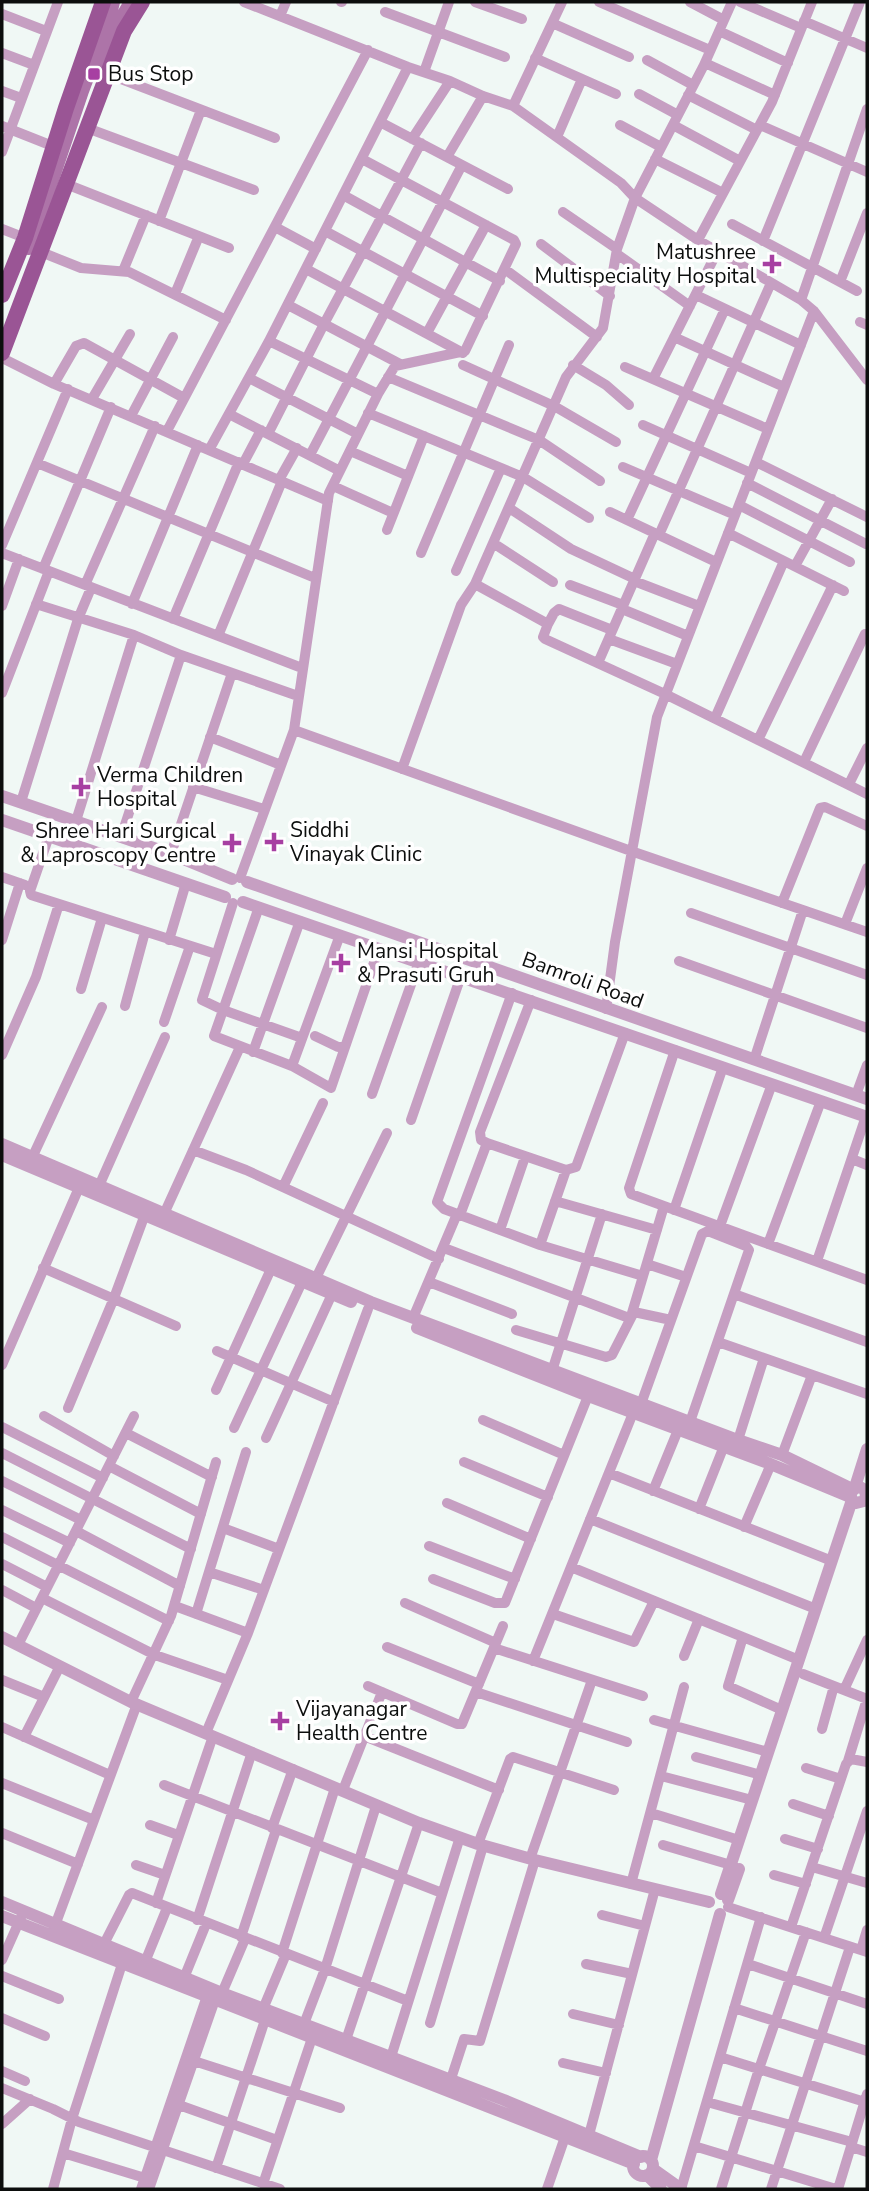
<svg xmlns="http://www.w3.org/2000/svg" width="869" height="2191" font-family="'Nunito Sans',sans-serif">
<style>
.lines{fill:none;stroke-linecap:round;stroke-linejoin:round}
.minor{stroke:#c69fc2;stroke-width:10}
.tertiary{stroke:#c69fc2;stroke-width:12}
.secondary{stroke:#ad74a8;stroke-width:14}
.primary{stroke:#9a5595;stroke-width:16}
.poi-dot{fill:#a73fa2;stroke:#fff;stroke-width:2.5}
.labels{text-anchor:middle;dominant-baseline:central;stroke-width:7;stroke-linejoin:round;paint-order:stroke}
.poi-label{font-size:21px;fill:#0c0e0d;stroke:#fff;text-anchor:start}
.street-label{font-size:21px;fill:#0c0e0d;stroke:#fff}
</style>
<rect width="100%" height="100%" fill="#f0f8f5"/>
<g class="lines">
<path class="minor" d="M244,2L408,67L450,81L483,96L513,106L621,183L635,198L698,240L801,300L814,311L867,380
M341,2H342
M475,2L522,19
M599,2L710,50
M690,2L724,20
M740,2L801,28
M385,12L505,57
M2,14L46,31
M280,16L286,2
M804,21L867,48
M552,23L629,57
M719,31L788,63
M2,53L34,65
M535,58L616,94
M647,60L693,85
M705,63L775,95
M424,72L449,2
M108,74L275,138
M2,91L21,98
M639,94L678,115
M688,95L757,130
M513,106L562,2
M380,122L508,189
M620,125L661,147
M673,125L740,161
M760,125L867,172
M2,126L55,147
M87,128L254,190
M557,137L582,79
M412,139L450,81
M2,152L58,2
M447,157L483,96
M362,159L514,240L516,244L465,351L395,366L378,394L269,341L408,67
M655,159L723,193
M66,184L229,248
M343,195L500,281
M563,212L617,249
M159,221L201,110
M732,224L857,291
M275,227L316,249
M2,229L25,238
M325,231L483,316
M698,240L772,102L812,2
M763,241L860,2
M541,244L610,296
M41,252L81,268L129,272L226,320
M617,254L690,306
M306,269L463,353
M506,270L597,337
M123,271L146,215
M840,282L867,213
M175,294L199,236
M696,295L801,345
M801,300L867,109
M288,305L400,364
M860,322L867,325
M427,333L486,225
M674,337L784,387
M2,358L54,384L328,501
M463,365L554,406L616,442
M573,365L606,385L629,405
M625,367L768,429
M388,377L539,440L600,481
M249,378L358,434
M653,379L717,252
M54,384L76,346L84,343L184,398
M92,399L130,334
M368,413L523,477L589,518
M229,414L340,471
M131,416L173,337
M643,425L751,473
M167,431L368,50
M268,434L324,324L421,143
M209,450L269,341
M350,451L408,476
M310,455L462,165
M756,462L867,517
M37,463L315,578
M243,464L261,430
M623,467L735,515
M279,480L297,448
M747,483L866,544
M333,486L393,513
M739,505L850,562
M509,508L571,549L635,579
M610,512L716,562
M627,520L725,309
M387,530L424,436
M728,533L844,591
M659,535L771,283
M493,543L553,582
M2,545L68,389
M2,553L302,668
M421,553L509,345
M795,566L832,499
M43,569L111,407
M456,571L501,468
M634,581L699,606
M475,584L548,624L543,637L545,639L665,694L867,794
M85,585L155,426
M570,585L623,605
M36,604L134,635L181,655L298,696
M132,604L198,445
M2,606L19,559
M622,609L688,636
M173,619L239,462
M548,624L554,613L559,609L612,630
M218,636L282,481
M609,639L677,664
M598,663L655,533
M2,693L49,571
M715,718L784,561
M294,730L329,493L378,394
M210,737L281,765
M758,740L833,585
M804,762L865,634
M402,769L461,605L475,584L566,377L603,328L617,249L635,198L704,65L732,2
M849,784L867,748
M193,787L264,809
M21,802L78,619L91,588
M76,821L134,635
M49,836L30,891L31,895L216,954
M121,837L181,655
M171,854L232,673
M2,877L25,885
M240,878L294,730L631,851L867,932
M233,903L202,1000L223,1010L302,1038
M782,903L820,808L825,807L867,826
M259,907L214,1036L292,1066L331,1088L379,948
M691,913L867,975
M845,924L867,868
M2,940L20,883
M169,940L186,883
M679,961L867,1028
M81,989L102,918
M512,993L437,1202L444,1209L540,1245L643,1276
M531,1000L480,1132L481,1140L487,1143L566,1170L576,1167L625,1033
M125,1006L145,932
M606,1009L615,942L657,717L814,311
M164,1022L190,946
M315,1036L338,1047H345
M675,1050L629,1188L631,1194L867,1280
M253,1052L300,921
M2,1055L36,977L59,904
M754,1060L803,910
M292,1066L340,935
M372,1094L419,962
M856,1095L867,1065
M411,1120L461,976
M193,1150L246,1170L439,1259
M32,1158L102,1007
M852,1159L867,1165
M99,1186L165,1037
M283,1187L323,1103
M555,1201L657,1230
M674,1210L723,1067
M164,1214L240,1047
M460,1215L487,1143
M720,1226L772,1084
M500,1230L525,1157
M768,1244L821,1101
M540,1245L566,1170
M444,1248L629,1318
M817,1261L866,1116
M647,1264L686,1277
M43,1268L176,1326
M316,1278L387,1133
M429,1282L512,1314
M734,1294L867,1342
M632,1313L664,1206
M413,1318L457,1214
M516,1330L606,1357L612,1355L634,1312L671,1320
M718,1342L867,1394
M217,1351L334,1402
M2,1365L81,1183
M552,1371L602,1214
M216,1390L271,1269
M641,1404L702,1234L708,1231L746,1246L749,1250L690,1422
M68,1408L114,1298L147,1209
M44,1416L114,1456
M483,1420L564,1455
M2,1427L103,1478
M234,1428L302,1282
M126,1433L212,1477
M266,1438L332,1294
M738,1440L764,1358
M2,1453L191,1549
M782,1455L812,1375
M464,1462L548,1497
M109,1466L201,1514
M609,1473L832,1561
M2,1481L81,1520
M653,1491L678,1430
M447,1503L531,1539
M699,1509L724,1446
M2,1510L70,1543
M590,1519L816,1609
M744,1527L771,1464
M223,1528L279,1549
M76,1531L180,1586
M2,1537L169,1621
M429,1546L515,1579
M2,1564L47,1587
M571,1567L799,1660
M209,1572L264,1590
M433,1579L495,1603H505L588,1396
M2,1590L36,1608
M42,1598L155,1655L228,1680
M405,1603L496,1643
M175,1606L248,1633
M196,1614L246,1452
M553,1614L634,1642L654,1601
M743,1637L728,1686L782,1710
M18,1645L134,1416
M387,1647L479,1684
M494,1648L643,1696
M684,1656L699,1619
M533,1661L633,1413
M803,1674L867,1699
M2,1680L44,1697
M368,1686L457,1724H462L503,1626
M844,1690L867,1640
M476,1692L627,1742
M131,1702L171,1616L216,1462
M654,1720L768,1752
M2,1727L110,1775
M822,1729L834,1686
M206,1733L248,1633L368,1309
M364,1736L499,1790
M24,1737L60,1666
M696,1757L761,1775
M848,1761L867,1699
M806,1768L841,1779
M661,1776L752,1800
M2,1783L94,1820
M164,1785L442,1893
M343,1790L382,1692
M793,1804L829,1816
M651,1813L739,1840
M150,1825L178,1835
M272,1828L293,1769
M2,1833L78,1864
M785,1839L818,1849
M478,1844L510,1759L513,1757L614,1790
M663,1845L731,1865
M530,1859L592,1680
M136,1865L165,1875
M812,1867L867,1883
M774,1875L806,1884
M631,1884L684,1687
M156,1903L213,1736
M728,1907L867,1952
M602,1915L645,1926
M197,1920L252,1752
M791,1927L846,1764L851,1759L867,1762
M53,1931L137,1704
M241,1937L276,1830
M824,1938L867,1811
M104,1944L129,1895L132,1893L408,2001
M861,1950L867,1930
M282,1953L335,1788
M2,1960L22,1915
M145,1962L167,1908
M586,1964L632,1974
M748,1964L867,2004
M2,1976L59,1999
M184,1978L206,1924
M222,1993L245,1939
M734,2008L867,2051
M263,2009L286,1954
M573,2014L619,2025
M2,2018L45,2036
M430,2023L483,1846
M304,2024L325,1969L376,1806
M346,2040L419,1823
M391,2057L460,1837
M720,2057L865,2102
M194,2061L340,2108
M563,2063L606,2073
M2,2071L25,2081
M449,2085L464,2039L480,2041L535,1860
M2,2088L53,2109L79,2122L280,2189
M707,2102L852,2142
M179,2105L277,2140
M2,2124L30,2099
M589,2135L655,1889
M694,2146L836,2189
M851,2147L867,2152
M63,2153L145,2178
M216,2168L265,2020
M263,2184L312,2038
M53,2189L72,2119L122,1964
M141,2189L209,1990
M149,2189L217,1994
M547,2189L565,2137
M681,2189L761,1917
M721,2189L759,2069L806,1932
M771,2189L850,1947
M838,2189L867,2094"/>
<path class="tertiary" d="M2,796L171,854L232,879
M2,820L225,897
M247,882L867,1099
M243,902L867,1117
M2,1144L371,1302L738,1440L782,1455L852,1489
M2,1155L351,1302
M417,1328L588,1396L768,1463L850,1497
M855,1487L867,1449
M2,1637L131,1702L419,1823L478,1844L535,1860L709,1902
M721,1894L852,1500L850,1493L858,1486L865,1490L866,1496L864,1501L856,1503L852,1500
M728,1900L739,1869
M2,1902L222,1993L504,2100L641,2157
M2,1916L634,2164
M633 2166a10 10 0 1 1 20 0a10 10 0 1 1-20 0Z
M651,2160L720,1914
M653,2169L681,2189
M647,2175L661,2189"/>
<path class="secondary" d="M99,74L117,26L131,2
M29,248L82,91L108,22L113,2"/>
<path class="primary" d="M2,295L25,238L66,108L103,2
M2,353L124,31L142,2"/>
</g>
<g class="poi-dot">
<rect x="87" y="67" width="14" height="14" rx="3.5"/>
<path d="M768.5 253.5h7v7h7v7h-7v7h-7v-7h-7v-7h7z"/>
<path d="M77.5 776.5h7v7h7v7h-7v7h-7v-7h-7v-7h7z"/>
<path d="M270.5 831.5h7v7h7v7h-7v7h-7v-7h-7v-7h7z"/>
<path d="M228.5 832.5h7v7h7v7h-7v7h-7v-7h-7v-7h7z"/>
<path d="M337.5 952.5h7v7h7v7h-7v7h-7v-7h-7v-7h7z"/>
<path d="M276.5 1710.5h7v7h7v7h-7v7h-7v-7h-7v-7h7z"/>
</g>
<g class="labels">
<g class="poi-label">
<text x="108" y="74">Bus Stop</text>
<text x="756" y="252" text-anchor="end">Matushree<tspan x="756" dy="24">Multispeciality Hospital</tspan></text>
<text x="97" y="775">Verma Children<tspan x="97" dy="24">Hospital</tspan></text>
<text x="290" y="830">Siddhi<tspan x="290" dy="24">Vinayak Clinic</tspan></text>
<text x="216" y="831" text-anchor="end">Shree Hari Surgical<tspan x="216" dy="24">&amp; Laproscopy Centre</tspan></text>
<text x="357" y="951">Mansi Hospital<tspan x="357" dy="24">&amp; Prasuti Gruh</tspan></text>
<text x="296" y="1709">Vijayanagar<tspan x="296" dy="24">Health Centre</tspan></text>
</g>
<g class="street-label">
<text transform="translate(583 980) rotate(20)">Bamroli Road</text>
</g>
</g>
<rect width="869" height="2191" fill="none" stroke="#0c0e0d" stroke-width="7"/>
</svg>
